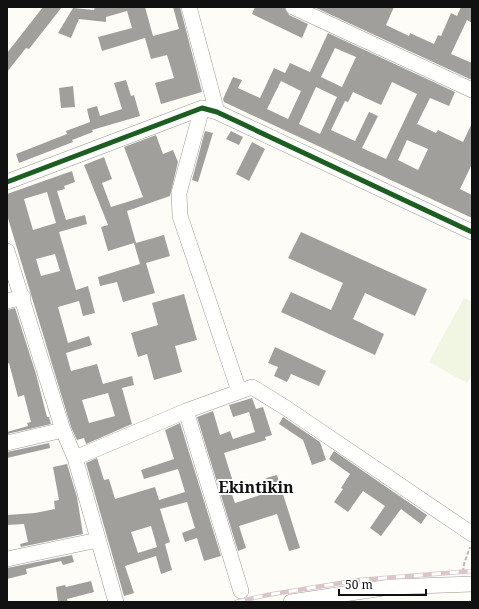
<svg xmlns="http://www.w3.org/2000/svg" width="479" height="609" font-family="'Noto Serif',serif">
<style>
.pitch{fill:#f0f6e1}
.building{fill:#a19f9c;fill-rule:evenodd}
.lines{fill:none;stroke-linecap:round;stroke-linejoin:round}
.minor-casing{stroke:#979795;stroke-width:16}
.path{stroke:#b9b9b8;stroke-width:2;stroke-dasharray:4 2;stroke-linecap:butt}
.minor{stroke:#fffffe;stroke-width:15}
.rail-casing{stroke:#d9c6c7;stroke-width:4.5}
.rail{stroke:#fff;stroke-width:3;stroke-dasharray:9;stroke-linecap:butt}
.cycleway-casing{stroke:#fff;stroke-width:8}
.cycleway{stroke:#1b5e20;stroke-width:5}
.labels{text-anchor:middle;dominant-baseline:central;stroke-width:4;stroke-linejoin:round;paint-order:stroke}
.quarter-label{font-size:16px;font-weight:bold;fill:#111;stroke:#fff}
</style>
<rect width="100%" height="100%" fill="#fdfcf7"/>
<path class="pitch" d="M464,298L472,302V375L467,383L429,362Z"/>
<path class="building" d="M43,7H62L29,49L26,48L7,72V53Z
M95,7L126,8V7H145L153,36L179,29L173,7H180L202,92L161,104L155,83L174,78L167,55L151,59L145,38L102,51L98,37L132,28L127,11L106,17V22L79,19L71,38L58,33L73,8L94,10Z
M255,7H284L289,15L308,24L302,38L252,14Z
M314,7H394L386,25L409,36L410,33L434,44L438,35L441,36L451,13L457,16L461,7H472V23L467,20L451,54L472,63V80Z
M328,33L455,92L449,106L430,98L417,124L436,133L438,130L463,142L472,123V164L460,189L472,195V218L224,102L223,99L233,77L242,80L238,88L260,98L274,68L285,73L290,63L310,72ZM335,48L356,57L342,87L321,77ZM281,81L301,91L288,119L267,109ZM392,82L417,94L386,159L362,148L378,116L369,112L355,141L331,130L345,101L348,102L353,92L381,105ZM316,87L337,97L320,134L299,124ZM407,140L428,149L418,170L398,160Z
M126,80L131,96L134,95L140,116L92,130L93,132L72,140L71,138L73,142L19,163L16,154L67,134L66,131L90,122L87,109L97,106L100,116L122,109L114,83Z
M73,86L75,107L61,108L59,88Z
M205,131L213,133L198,182L192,180Z
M231,131L243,137L239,145L226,139Z
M156,135L163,154L173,150L178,162L170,196L127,211L136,243L164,235L170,256L146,263L155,293L123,302L117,282L100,286L98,277L140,264L134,243L108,251L101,227L108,225L84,165L104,157L112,179L102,183L111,207L143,197L124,147Z
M252,142L265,149L249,181L236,174Z
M72,171L75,182L64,186L65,189L57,191L66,220L85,215L87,224L59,232L76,290L88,286L95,313L83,316L79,301L58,307L68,343L89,336L92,345L66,353L71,371L97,364L103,384L132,376L134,385L122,388L132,424L86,444L84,438L77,440L71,427L7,215V194ZM47,192L56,223L33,230L24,199ZM55,254L60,271L41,276L36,259ZM108,393L115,416L89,423L82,400Z
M301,232L427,289L415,316L365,293L353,319L384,334L375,355L281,312L291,292L331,310L343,283L288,258Z
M184,294L197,340L175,346L182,372L154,380L147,354L138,357L131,333L158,325L152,303Z
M15,308L36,374L47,417H49L51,424L7,434V432L28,426L27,423L31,422L24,395L18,397L9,363L7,364V310Z
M275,347L326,371L319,386L291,374L287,382L274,376L278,367L268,363Z
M252,398L256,409L263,407L272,435L265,437L266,440L224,453L234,485L229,486L235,503L270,492L266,478L277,475L300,548L289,551L277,514L239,526L246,548L238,551L197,417L213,411L220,435L230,431L233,439L255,432L249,412L233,417L229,405Z
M283,417L320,442L326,460L312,465L303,440L279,424Z
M180,423L221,556L204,561L197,538L185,542L182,533L195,528L187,502L160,509L170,542L165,544L172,570L161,574L156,556L125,566L134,593L124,596L86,463L97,458L104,480L109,479L115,499L155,487L159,500L185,492L178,469L144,479L141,470L174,459L165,430ZM151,526L157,547L138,553L131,532Z
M49,443L50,448L7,458V452Z
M334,451L427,515L421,524L401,509L381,536L370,528L385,506L363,491L348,512L334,502L343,489L341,488L350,474L329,459Z
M67,464L77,497L83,534L21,547L20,544L28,542L24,524L7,525V515L35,513L55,509L54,501L59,500L53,467Z
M72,555L74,562L63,565L61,561L26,569L27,574L7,579V568Z
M91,581L94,592L67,599L68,602H58L56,587L65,585L66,587Z"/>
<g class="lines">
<g class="minor-casing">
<path id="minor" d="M189,7L217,112
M293,7L472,90
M202,108L179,193L180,216L239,391
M7,182L202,108L217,112L472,232
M7,251L63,430L75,458L186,411L252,387L286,408L472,534
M7,301L23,297
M186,411L241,591
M7,443L63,430
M75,458L116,602
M7,559L98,540
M291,602L390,587L472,584"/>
</g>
<path class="path" d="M463,572L464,564L470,547"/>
<use href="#minor" class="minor"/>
<g class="rail-casing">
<path id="rail" d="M236,602L267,595L359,580L472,571"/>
</g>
<use href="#rail" class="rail"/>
<g class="cycleway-casing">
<path id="cycleway" d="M7,182L202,108L217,112L472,232"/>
</g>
<use href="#cycleway" class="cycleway"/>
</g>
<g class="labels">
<g class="quarter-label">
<text x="256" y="487">Ekintikin</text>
</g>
</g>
<rect width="479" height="609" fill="none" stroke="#111111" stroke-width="16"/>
<path d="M339 589v6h87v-6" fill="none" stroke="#111111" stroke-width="2"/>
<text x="345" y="589" font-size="12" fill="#111111" stroke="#ffffff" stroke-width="3" paint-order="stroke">50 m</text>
</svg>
